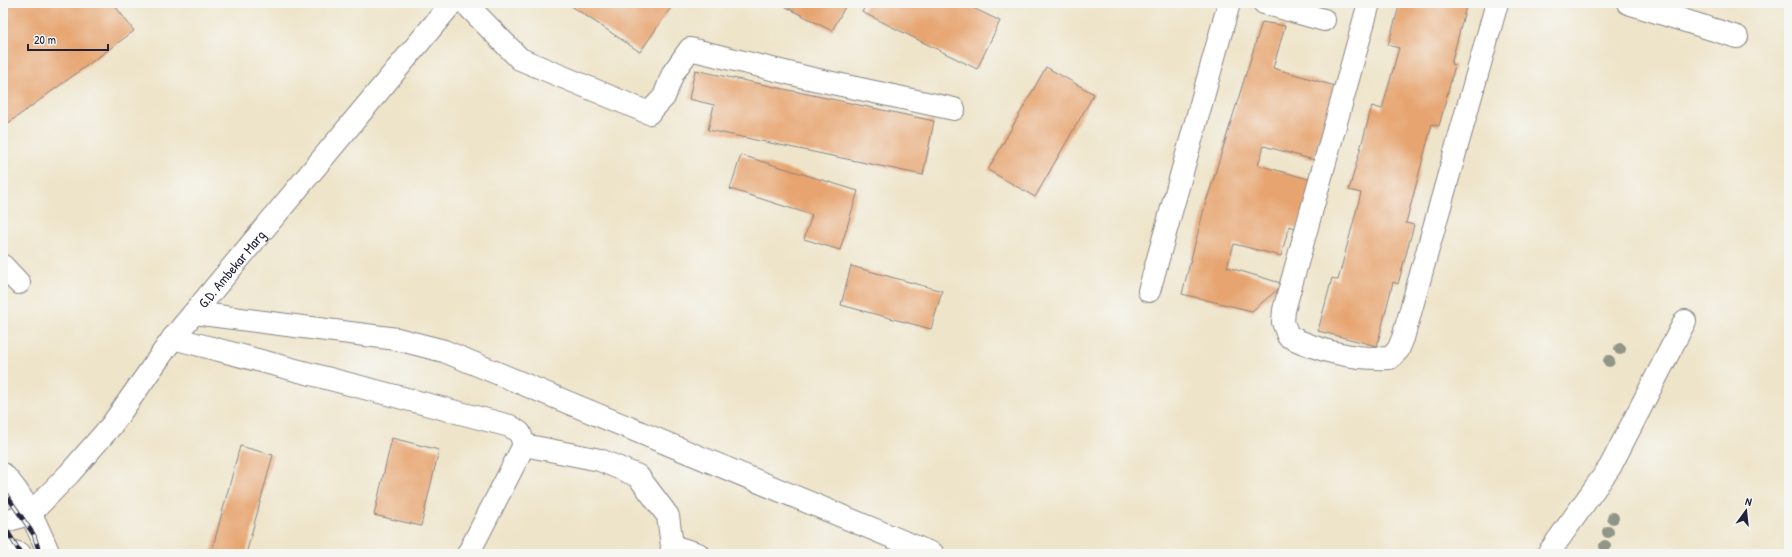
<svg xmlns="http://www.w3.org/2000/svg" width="1792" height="557" font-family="'Patrick Hand',sans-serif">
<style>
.building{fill:#e7a470}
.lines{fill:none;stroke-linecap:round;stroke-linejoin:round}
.minor-casing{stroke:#888382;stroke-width:24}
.major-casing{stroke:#888382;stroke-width:24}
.minor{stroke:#fff;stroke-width:22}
.major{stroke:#fff;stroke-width:22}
.rail-casing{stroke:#22223b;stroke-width:4.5}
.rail{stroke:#f6f6f2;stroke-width:3;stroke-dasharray:9;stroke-linecap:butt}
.tree{fill:#929687}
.labels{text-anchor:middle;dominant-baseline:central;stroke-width:3.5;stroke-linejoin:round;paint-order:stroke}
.street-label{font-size:14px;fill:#22223b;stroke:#f6f6f2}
</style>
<rect width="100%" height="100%" fill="#f6f6f2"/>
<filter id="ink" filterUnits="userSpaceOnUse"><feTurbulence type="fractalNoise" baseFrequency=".025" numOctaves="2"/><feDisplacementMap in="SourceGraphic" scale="8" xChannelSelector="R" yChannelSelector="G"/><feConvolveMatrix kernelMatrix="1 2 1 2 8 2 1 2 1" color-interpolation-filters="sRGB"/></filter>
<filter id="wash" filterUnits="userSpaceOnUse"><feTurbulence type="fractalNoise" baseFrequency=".012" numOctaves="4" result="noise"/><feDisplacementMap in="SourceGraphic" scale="16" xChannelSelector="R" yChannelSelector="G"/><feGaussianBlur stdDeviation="0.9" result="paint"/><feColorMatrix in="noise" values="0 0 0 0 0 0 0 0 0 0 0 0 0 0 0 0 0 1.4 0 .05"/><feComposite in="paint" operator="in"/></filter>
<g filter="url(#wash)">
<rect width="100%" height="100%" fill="#eee4c9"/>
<g id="blocks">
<path class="building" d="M3,3H113L134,31L3,127Z
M567,3H667L672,6L640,52Z
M788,3H847L832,31L786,7Z
M867,3H963L1000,21L977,69L862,12Z
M1400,3H1467L1451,64L1455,65L1439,126L1432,124L1406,223L1414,225L1398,284L1393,282L1377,346L1318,331L1332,278L1338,280L1361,193L1349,190L1372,106L1382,109L1399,48L1388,45Z
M1262,22L1285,26L1273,68L1335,86L1314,160L1264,146L1258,165L1312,180L1298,229L1289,226L1281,256L1234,244L1227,267L1284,284L1252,311L1182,294L1204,209Z
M1046,67L1094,94L1035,197L988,170Z
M695,70L934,121L923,175L708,130L714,105L689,99Z
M741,155L858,191L840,250L804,239L812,215L730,189Z
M851,266L942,291L931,329L841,305Z
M392,438L439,450L421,526L374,515Z
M240,446L273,455L246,554H211Z"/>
</g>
</g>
<g filter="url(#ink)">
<use href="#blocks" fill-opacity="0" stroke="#888382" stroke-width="1"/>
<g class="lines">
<g class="minor-casing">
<path id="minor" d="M465,3L520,59L649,113L664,97L673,73L690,49L809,78L954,109
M1264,3L1324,20
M1369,3L1284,310L1283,322L1288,336C1318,351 1356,360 1390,358L1398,350L1403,338L1497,3
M1628,3L1737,37
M3,266L19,283
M1149,291L1229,3
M194,313L397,339L444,351L933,554
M173,338L510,426L520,433L524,445L468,554
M524,445L600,460L638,476L668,516L672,546L671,554
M3,474C25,497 37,526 49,554
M672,546L698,554
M5,549L20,554
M1548,554L1610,467L1685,321"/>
</g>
<g class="major-casing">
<g id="major">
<path id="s1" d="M3,522L31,513L69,474L111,426L173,338L452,3"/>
</g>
</g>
<use href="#minor" class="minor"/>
<use href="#major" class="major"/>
<g class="rail-casing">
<path id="rail" d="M3,490L34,535L40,554
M3,524L21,554"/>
</g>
<use href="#rail" class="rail"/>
</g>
<g class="tree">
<circle cx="1620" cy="349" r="6"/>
<circle cx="1609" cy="361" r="6"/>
<circle cx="1613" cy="518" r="6"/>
<circle cx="1608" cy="532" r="6"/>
<circle cx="1605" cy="546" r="6"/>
</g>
</g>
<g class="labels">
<g class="street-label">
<text stroke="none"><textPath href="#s1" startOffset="346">G.D. Ambekar Marg</textPath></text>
</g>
</g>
<rect width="1792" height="557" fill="none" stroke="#f6f6f2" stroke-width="16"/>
<g transform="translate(1746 511) rotate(15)" stroke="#f6f6f2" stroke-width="3" paint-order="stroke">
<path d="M0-3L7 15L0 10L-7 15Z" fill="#22223b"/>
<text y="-6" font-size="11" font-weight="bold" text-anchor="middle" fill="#22223b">N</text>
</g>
<path d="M28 44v6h80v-6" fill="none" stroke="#22223b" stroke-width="2"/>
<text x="34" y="44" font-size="12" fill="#22223b" stroke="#f6f6f2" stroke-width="3" paint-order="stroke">20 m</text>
</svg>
